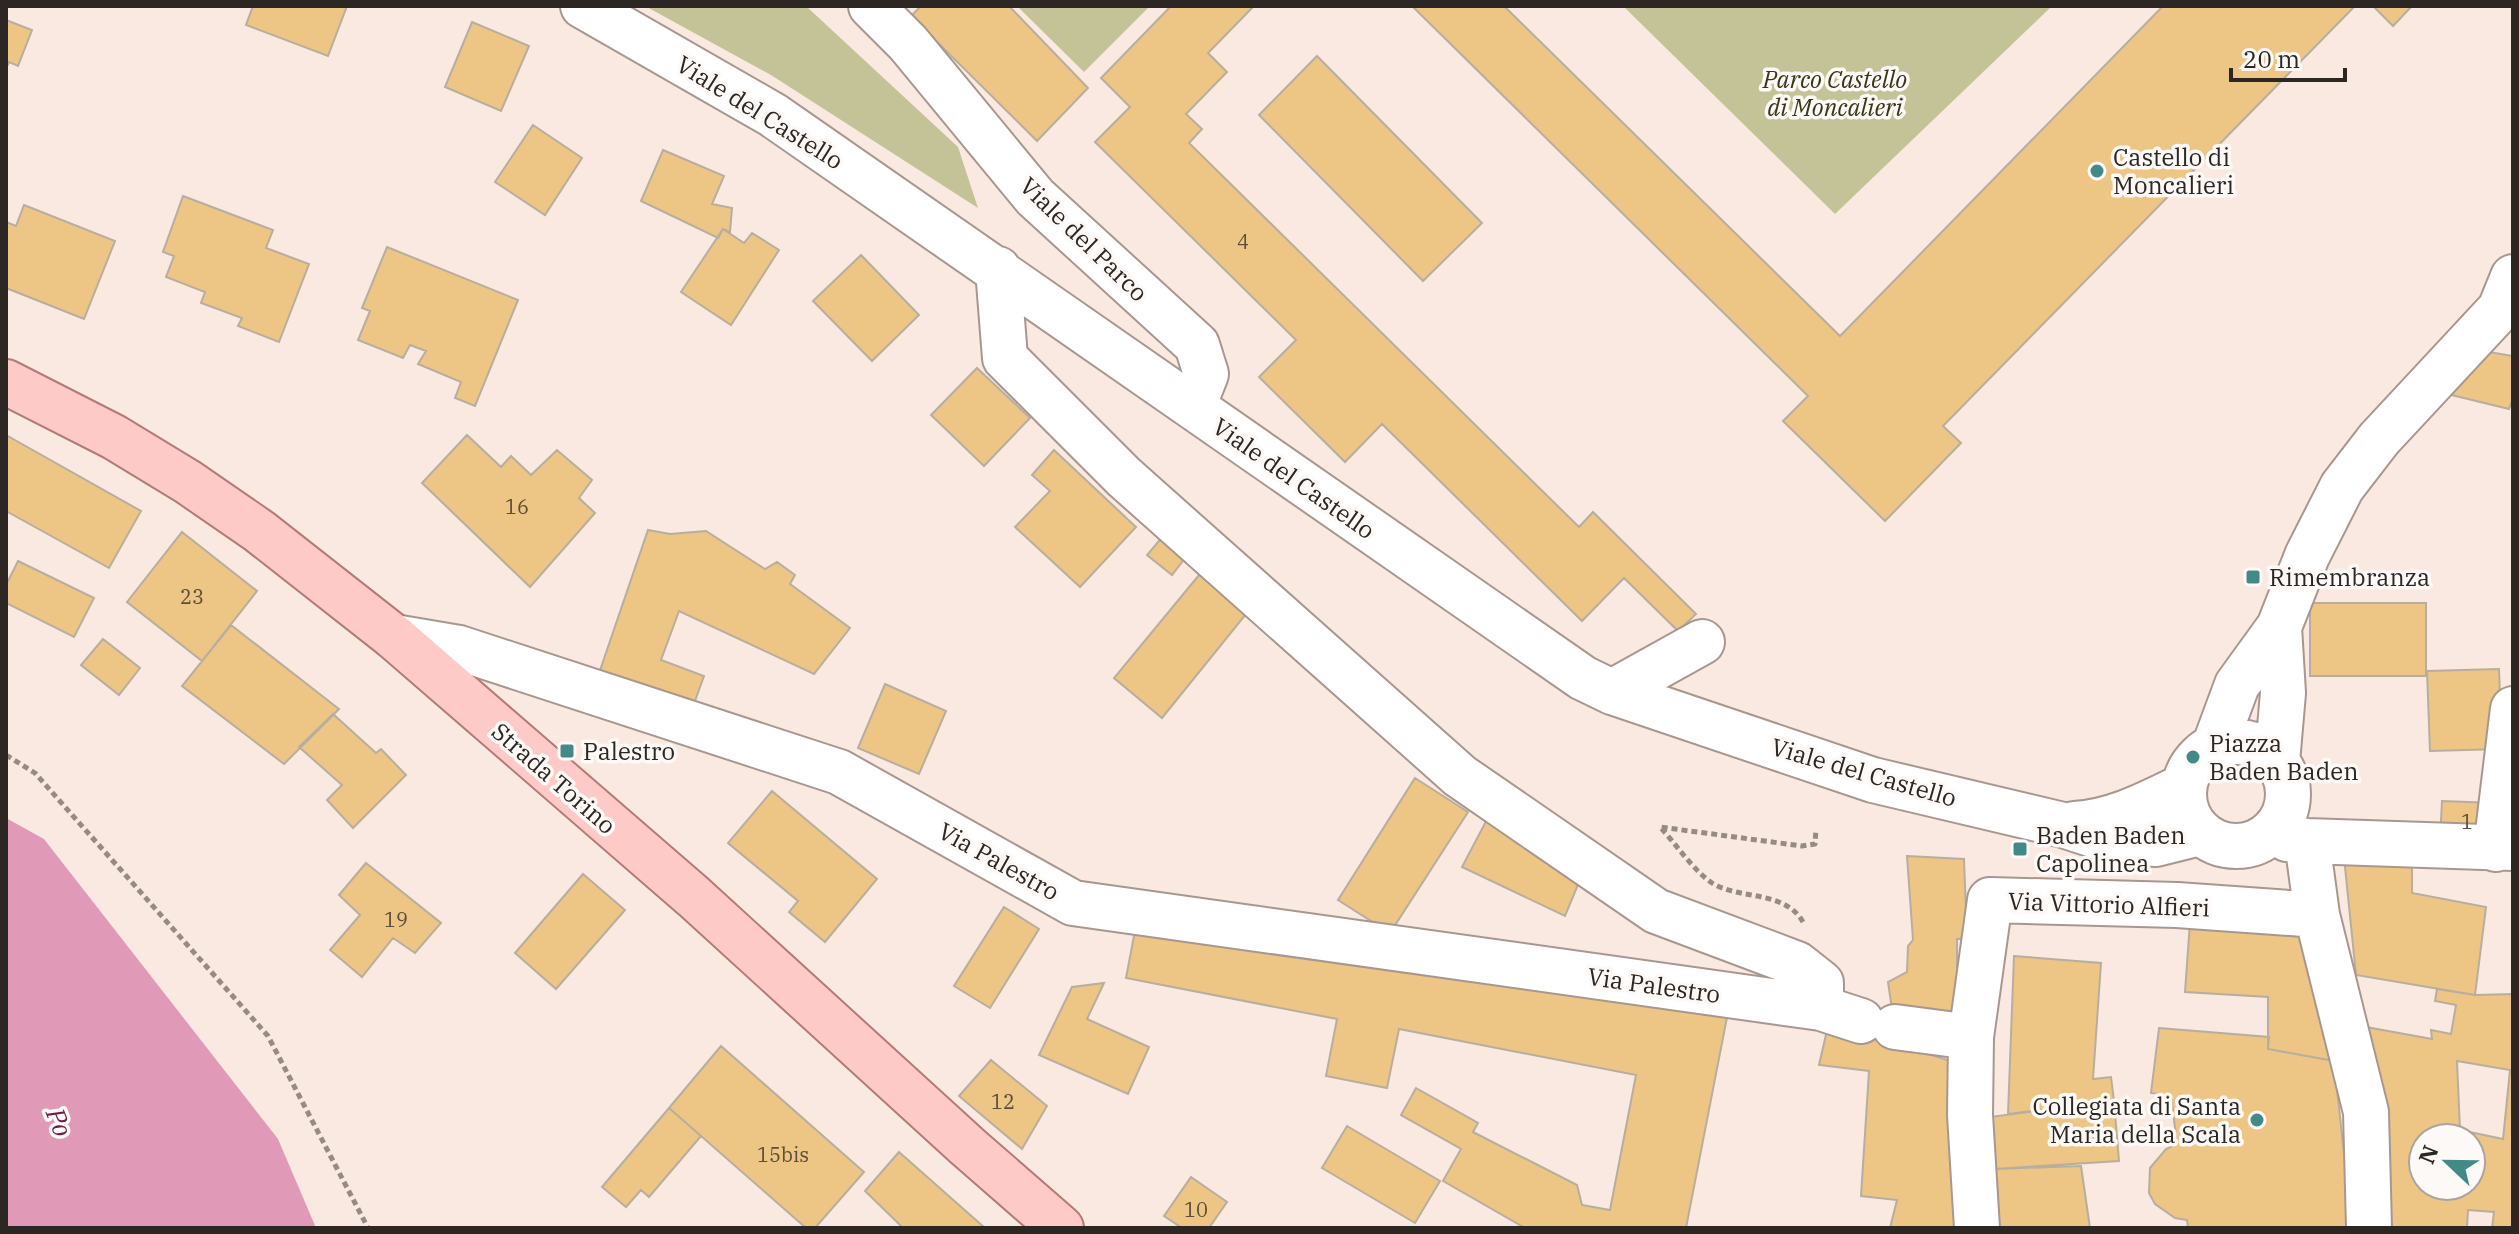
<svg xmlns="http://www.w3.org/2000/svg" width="2519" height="1234" font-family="'IBM Plex Serif',serif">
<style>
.green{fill:#c4c397}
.water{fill:#e199b8}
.building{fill:#edc584;stroke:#b7ae9f;stroke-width:2;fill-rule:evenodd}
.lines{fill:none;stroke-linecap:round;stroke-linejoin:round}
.minor-casing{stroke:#a8978f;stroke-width:48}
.major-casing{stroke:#b57a77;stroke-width:48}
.path{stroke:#968b84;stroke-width:5;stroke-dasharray:6 4;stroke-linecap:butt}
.minor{stroke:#fff;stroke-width:44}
.major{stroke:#fecac8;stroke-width:44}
.poi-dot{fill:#428a88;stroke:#fdf9f7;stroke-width:3}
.labels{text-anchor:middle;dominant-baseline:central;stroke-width:7;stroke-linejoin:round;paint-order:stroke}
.number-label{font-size:20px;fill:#5d4e3b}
.park-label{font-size:24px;font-style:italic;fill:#373616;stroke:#fdf9f7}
.street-label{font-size:24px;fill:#2d2723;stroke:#fdf9f7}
.poi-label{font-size:24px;fill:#2d2723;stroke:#fdf9f7;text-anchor:start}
.water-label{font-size:26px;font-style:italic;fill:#6e1b47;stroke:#fdf9f7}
</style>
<rect width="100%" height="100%" fill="#fae9e0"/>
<path class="green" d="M645,6H806L958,147L978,208L771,75Z
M1017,6H1150L1084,72Z
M1623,6H2052L1835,214Z"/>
<path class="water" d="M6,818L44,839L278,1139L316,1228H6Z"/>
<path class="building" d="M253,6H347L328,56L246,25Z
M921,6H1009L1088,88L1037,141L911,16Z
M1171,6H1254L1208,53L1227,72L1186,114L1202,129L1189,143L1579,527L1593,512L1696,614L1678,631L1624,578L1582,621L1382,424L1345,462L1259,377L1296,340L1095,142L1130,107L1101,78Z
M1412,6H1504L1840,336L2163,6H2355L1943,426L1961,443L1885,521L1783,421L1808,396Z
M2373,6H2412L2393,26Z
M6,20L32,30L18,66L9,62L6,69Z
M472,22L529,46L501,111L445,87Z
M1317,56L1482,223L1423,281L1259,115Z
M533,125L582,158L545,215L495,182Z
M663,150L724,176L712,204L732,208L730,232L723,229L718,238L641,201Z
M183,196L273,230L266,248L309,264L279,342L238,326L242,318L201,303L205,292L166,277L174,256L163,252Z
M24,205L115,241L84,319L6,288V222L16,226Z
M723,229L744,243L752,233L779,250L731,325L681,292Z
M387,247L518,300L475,406L455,398L461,382L418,364L426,351L410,345L403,358L358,340L370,311L362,308Z
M861,255L919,315L872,361L813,301Z
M2483,351L2513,356V398L2509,409L2439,392Z
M977,368L1030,418L984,466L931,415Z
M6,435L141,511L109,568L6,511Z
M467,435L501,467L511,456L531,475L557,450L592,480L579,498L595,513L530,587L422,483Z
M1054,450L1136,527L1080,587L1015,527L1050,491L1032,475Z
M1169,529L1192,549L1172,575L1147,555Z
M648,530L670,534L706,531L765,569L777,562L795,575L790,584L850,628L814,674L679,611L661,660L704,676L692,709L595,685Z
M182,532L257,591L202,661L127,602Z
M18,561L94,598L74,637L6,603V585Z
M1204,569L1251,608L1162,718L1114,678Z
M2310,603H2426V676H2310Z
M231,625L339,709L284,764L182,686Z
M103,639L140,668L119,695L81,665Z
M2499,669L2502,749L2430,751L2427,671Z
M885,684L946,711L919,774L858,748Z
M333,714L376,753L381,749L406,775L353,828L327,800L342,785L299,747Z
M1415,778L1468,812L1390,933L1338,900Z
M772,791L877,879L825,942L789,912L798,901L728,843Z
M2442,801L2495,803L2493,842L2440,840Z
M1493,808L1582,875L1565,916L1462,867Z
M2412,855V893L2486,907L2475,995L2356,975L2344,857Z
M1907,856L1964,859L1967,939H1957V1015L1893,1016L1888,982L1907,972L1908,946L1913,940Z
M366,863L441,923L415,953L393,938L362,977L330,950L360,915L339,895Z
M583,874L625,910L556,989L515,953Z
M1004,907L1039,929L990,1008L954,986Z
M1137,920L1729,1007L1686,1228H1525L1443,1181L1461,1149L1401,1115L1416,1088L1478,1123L1473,1132L1577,1185L1582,1205L1610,1210L1636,1075L1399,1029L1387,1088L1326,1076L1337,1019L1126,978Z
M2190,922L2320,933L2334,1061L2268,1049V997L2185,992Z
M2014,956L2101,963L2093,1079L2111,1077L2114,1101L2008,1114Z
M1104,983L1087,1019L1149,1047L1128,1094L1039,1055L1072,987Z
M2437,989L2475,995L2513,994V1228H2492L2494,1212L2468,1210L2467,1228H2389V1132L2378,1130L2383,1087L2366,1083V1027L2432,1039L2431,1030L2451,1034L2456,1005L2435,1001ZM2457,1061L2510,1070L2503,1139L2460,1130ZM2423,1138H2471V1186H2423Z
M1893,1016L1896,1043L1950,1061L1962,1228H1890L1897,1200L1861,1196L1869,1071L1819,1065L1828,1026Z
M2159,1028L2269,1037L2268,1049L2334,1061L2352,1228H2188L2187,1220L2175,1218L2155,1204L2149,1193L2150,1168L2166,1149L2177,1144L2171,1096L2151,1093Z
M721,1046L864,1172L815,1228H806L669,1108Z
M991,1060L1047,1106L1022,1149L959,1096Z
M2114,1101L2119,1161L1994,1169L1990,1117Z
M669,1108L701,1136L649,1197L641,1190L626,1207L602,1187Z
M1347,1126L1440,1181L1415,1223L1322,1168Z
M899,1152L985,1228H903L865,1191Z
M2081,1166L2090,1228H1997L1994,1169Z
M1191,1177L1227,1202L1209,1228H1182L1164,1216Z"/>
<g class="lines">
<g class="minor-casing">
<path id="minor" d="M583,6L773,115L1583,678L1612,692L1873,780L2063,825L2109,840L2156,844L2200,833
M871,6L908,43L1035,197L1197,345L1206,374L1193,407
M394,637L459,648L839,772L1073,903L1821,1008V983L1797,964L1656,911L1460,776L1124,477L1005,358L998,269
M1612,692L1702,642
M2184 794a52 52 0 1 1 104 0a52 52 0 1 1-104 0Z
M2214,747L2237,685L2279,627L2307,556L2342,487L2379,439L2500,309L2513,277
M2277,762L2283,693L2279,627
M2074,824C2114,822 2149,803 2184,786
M2280,832L2287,839L2307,841L2513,848
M2307,841L2317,915L2366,1112L2369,1228
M2496,849L2513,709
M1821,1008L1861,1021
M1895,1027L1971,1037
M1977,1228L1970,1115L1971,1037L1990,900L2177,905L2317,915"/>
</g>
<g class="major-casing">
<path id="major" d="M6,382L114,437L188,482L259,531L394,637L694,897L968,1147L1061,1228"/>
</g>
<path class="path" d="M6,755L35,773L268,1036L368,1228
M1803,922C1785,890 1739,900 1712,883C1693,870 1676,844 1660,827L1802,846L1815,844L1816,829"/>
<use href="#minor" class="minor"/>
<use href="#major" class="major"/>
</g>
<g class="poi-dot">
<circle cx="2097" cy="171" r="8"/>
<rect x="2245" y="569" width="16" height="16" rx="4"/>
<rect x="559" y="743" width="16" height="16" rx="4"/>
<circle cx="2193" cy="757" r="8"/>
<rect x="2012" y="841" width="16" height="16" rx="4"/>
<circle cx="2257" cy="1120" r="8"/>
</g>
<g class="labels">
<g class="number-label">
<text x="1243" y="241">4</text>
<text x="517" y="506">16</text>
<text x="192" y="596">23</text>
<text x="2467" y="821">1</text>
<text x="396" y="919">19</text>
<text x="1003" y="1101">12</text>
<text x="783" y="1154">15bis</text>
<text x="1196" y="1209">10</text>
</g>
<g class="park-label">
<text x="1835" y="79">Parco Castello<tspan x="1835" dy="28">di Moncalieri</tspan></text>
</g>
<g class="street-label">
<text transform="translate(760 112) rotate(32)">Viale del Castello</text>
<text transform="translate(1084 239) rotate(44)">Viale del Parco</text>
<text transform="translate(1294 478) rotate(35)">Viale del Castello</text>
<text transform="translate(1864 772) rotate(16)">Viale del Castello</text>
<text transform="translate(554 778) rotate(41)">Strada Torino</text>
<text transform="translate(999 861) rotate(29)">Via Palestro</text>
<text transform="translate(2109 904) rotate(2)">Via Vittorio Alfieri</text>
<text transform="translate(1654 985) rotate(8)">Via Palestro</text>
</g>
<g class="poi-label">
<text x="2113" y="157">Castello di<tspan x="2113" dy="28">Moncalieri</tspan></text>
<text x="2269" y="577">Rimembranza</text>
<text x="2209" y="743">Piazza<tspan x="2209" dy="28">Baden Baden</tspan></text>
<text x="583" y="751">Palestro</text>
<text x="2036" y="835">Baden Baden<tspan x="2036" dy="28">Capolinea</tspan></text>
<text x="2241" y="1106" text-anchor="end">Collegiata di Santa<tspan x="2241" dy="28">Maria della Scala</tspan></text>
</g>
<g class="water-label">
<text transform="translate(60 1122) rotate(68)">Po</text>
</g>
</g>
<rect width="2519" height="1234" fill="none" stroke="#2d2723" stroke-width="16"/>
<g transform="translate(2447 1162) rotate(292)"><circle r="38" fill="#fdf9f7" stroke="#aaa5a2" stroke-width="2"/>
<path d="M0-6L14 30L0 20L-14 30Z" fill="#428a88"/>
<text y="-12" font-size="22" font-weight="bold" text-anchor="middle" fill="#2d2723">N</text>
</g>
<path d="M2231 68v12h114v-12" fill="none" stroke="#2d2723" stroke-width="4"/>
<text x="2243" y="68" font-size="24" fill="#2d2723" stroke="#fdf9f7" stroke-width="6" paint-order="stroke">20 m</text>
</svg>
